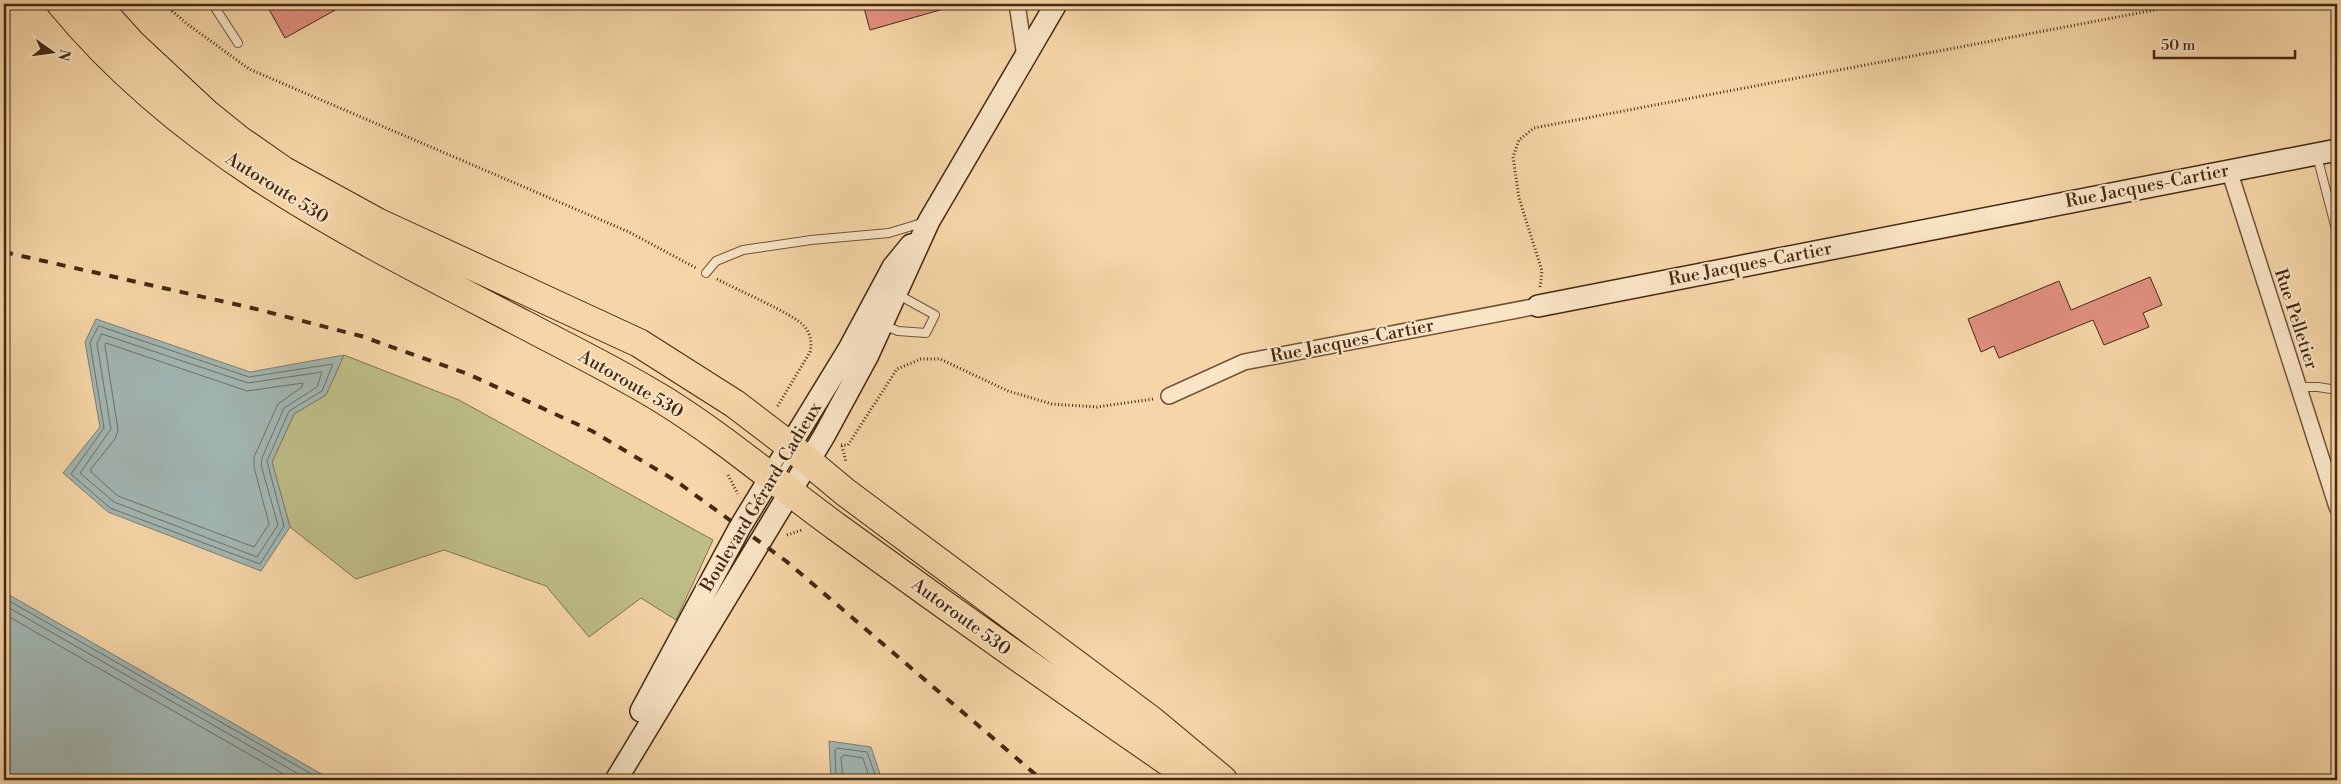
<svg xmlns="http://www.w3.org/2000/svg" width="2341" height="784" font-family="'Libre Bodoni',serif">
<style>
.green{fill:#bebd86;stroke:#81734c}
.water{fill:#a1b6b3;stroke:#7c7e73}
.lines{fill:none;stroke-linecap:round;stroke-linejoin:round}
.shore{stroke:#727063;stroke-width:1}
.building{fill:#e19080;stroke:#442913}
.lane-casing{stroke:#705438;stroke-width:10}
.street-casing{stroke:#705438;stroke-width:18}
.secondary-casing{stroke:#442913;stroke-width:24}
.highway-casing{stroke:#442913;stroke-width:30}
.path{stroke:#442913;stroke-width:3;stroke-dasharray:1 2.5;stroke-linecap:butt}
.lane{stroke:#f9e4c6;stroke-width:8}
.street{stroke:#f9e4c6;stroke-width:15}
.secondary{stroke:#f9e4c6;stroke-width:21}
.highway{stroke:#f6d6a8;stroke-width:28}
.rail{stroke:#442913;stroke-width:4;stroke-dasharray:9 9;stroke-linecap:butt}
.labels{text-anchor:middle;dominant-baseline:central;stroke-width:4;stroke-linejoin:round;paint-order:stroke}
.street-label{font-size:18px;fill:#442913;stroke:#f9e4c6}
</style>
<rect width="100%" height="100%" fill="#f6d6a8"/>
<filter id="stains"><feTurbulence type="fractalNoise" baseFrequency=".004" numOctaves="4"/><feColorMatrix values="0 0 0 0 .2 0 0 0 0 .09 0 0 0 0 .02 0 0 0 .5 -.17"/></filter>
<radialGradient id="worn" r=".72"><stop offset=".6" stop-color="#630" stop-opacity="0"/><stop offset="1" stop-color="#630" stop-opacity=".3"/></radialGradient>
<path class="green" d="M344,355L459,400L713,540L676,620L641,598L589,637L546,586L444,550L356,579L290,527L272,462L294,414L326,395Z"/>
<path class="water" d="M96,319L250,372L344,355L326,395L294,414L272,462L290,527L261,571L108,512L63,473L100,427L85,342Z
M4,592L332,780H4Z
M829,741L871,747L882,780H831Z"/>
<g class="lines">
<path class="shore" d="M99,326L249,377L333,364L322,391L289,411L267,461L284,526L260,564L110,508L71,474L104,428L90,343Z
M102,334L248,383L322,372L317,387L284,408L262,458L261,465L278,525L257,557L114,502L80,473L111,429L97,344Z
M106,343L247,391L303,383L302,387L278,404L254,457V467L269,524L254,547L118,496L91,472V469L115,439L118,430L105,346Z
M4,598L322,780
M4,605L309,780
M4,614L294,780
M836,780L835,750L837,748L867,752L877,780
M843,780L841,757L844,755L863,758L870,780"/>
</g>
<path class="building" d="M266,4H346L285,38Z
M863,4H947V8L870,30Z
M2150,277L2162,305L2143,313L2149,327L2104,345L2093,320L1999,358L1994,346L1981,352L1968,319L2059,281L2071,310Z"/>
<g class="lines">
<g class="lane-casing">
<path id="lane" d="M218,4L214,6L238,43
M2317,156L2337,233
M706,273L716,261L743,250L811,240L889,233L925,222
M883,325L898,331L926,333L935,315L897,294
M2298,387H2318L2337,390"/>
</g>
<g class="street-casing">
<path id="street" d="M1017,4L1025,57
M2229,170L2337,507
M1169,396L1244,362L1538,306"/>
</g>
<g class="secondary-casing">
<path id="secondary" d="M1538,306L2337,150
M641,711L740,527L849,349L893,267L911,245
M616,780L824,436L868,355L929,221L1056,4"/>
</g>
<g class="highway-casing">
<path id="highway" d="M61,4C187,156 354,236 525,325C572,350 620,373 665,401C726,439 780,486 838,528C956,614 1075,698 1195,780
M96,4L132,44L207,114L238,139L284,171L377,222L639,343L735,404L790,446L845,492L1151,720L1223,780"/>
</g>
<path class="path" d="M164,4L186,23L249,69L629,232L696,268
M717,279C735,289 794,314 804,326C811,334 812,343 810,352L777,407
M1540,287L1542,271L1519,198L1513,157L1519,140L1534,128L2186,4
M841,445H848L897,369L921,359H940L1008,391L1052,404L1097,407L1153,399
M842,446L846,462
M728,475L738,494
M787,535L802,530"/>
<use href="#lane" class="lane"/>
<use href="#street" class="street"/>
<use href="#secondary" class="secondary"/>
<use href="#highway" class="highway"/>
<path class="rail" d="M4,252L252,308L361,336L468,374L592,431L676,481L786,561L1042,780"/>
</g>
<g class="labels">
<g class="street-label">
<text transform="translate(2147 186) rotate(-11)">Rue Jacques-Cartier</text>
<text transform="translate(277 188) rotate(32)">Autoroute 530</text>
<text transform="translate(1750 264) rotate(-11)">Rue Jacques-Cartier</text>
<text transform="translate(2296 319) rotate(72)">Rue Pelletier</text>
<text transform="translate(1352 341) rotate(-11)">Rue Jacques-Cartier</text>
<text transform="translate(631 384) rotate(30)">Autoroute 530</text>
<text transform="translate(761 497) rotate(-59)">Boulevard Gérard-Cadieux</text>
<text transform="translate(961 617) rotate(36)">Autoroute 530</text>
</g>
</g>
<rect width="2341" height="784" fill="none" stroke="#f6d6a8" stroke-width="20"/>
<rect x="5" y="5" width="2331" height="774" fill="none" stroke="#442913" stroke-width="2.5"/>
<rect x="10" y="10" width="2321" height="764" fill="none" stroke="#442913"/>
<g transform="translate(52 52) rotate(104)" stroke="#f9e4c6" stroke-width="4" paint-order="stroke">
<path d="M0-4L9 19L0 12L-9 19Z" fill="#442913"/>
<text y="-8" font-size="14" font-weight="bold" text-anchor="middle" fill="#442913">N</text>
</g>
<path d="M2154 50v8h141v-8" fill="none" stroke="#442913" stroke-width="2.5"/>
<text x="2161" y="50" font-size="15" fill="#442913" stroke="#f9e4c6" stroke-width="4" paint-order="stroke">50 m</text>
<rect width="100%" height="100%" filter="url(#stains)"/>
<rect width="100%" height="100%" fill="url(#worn)"/>
</svg>
